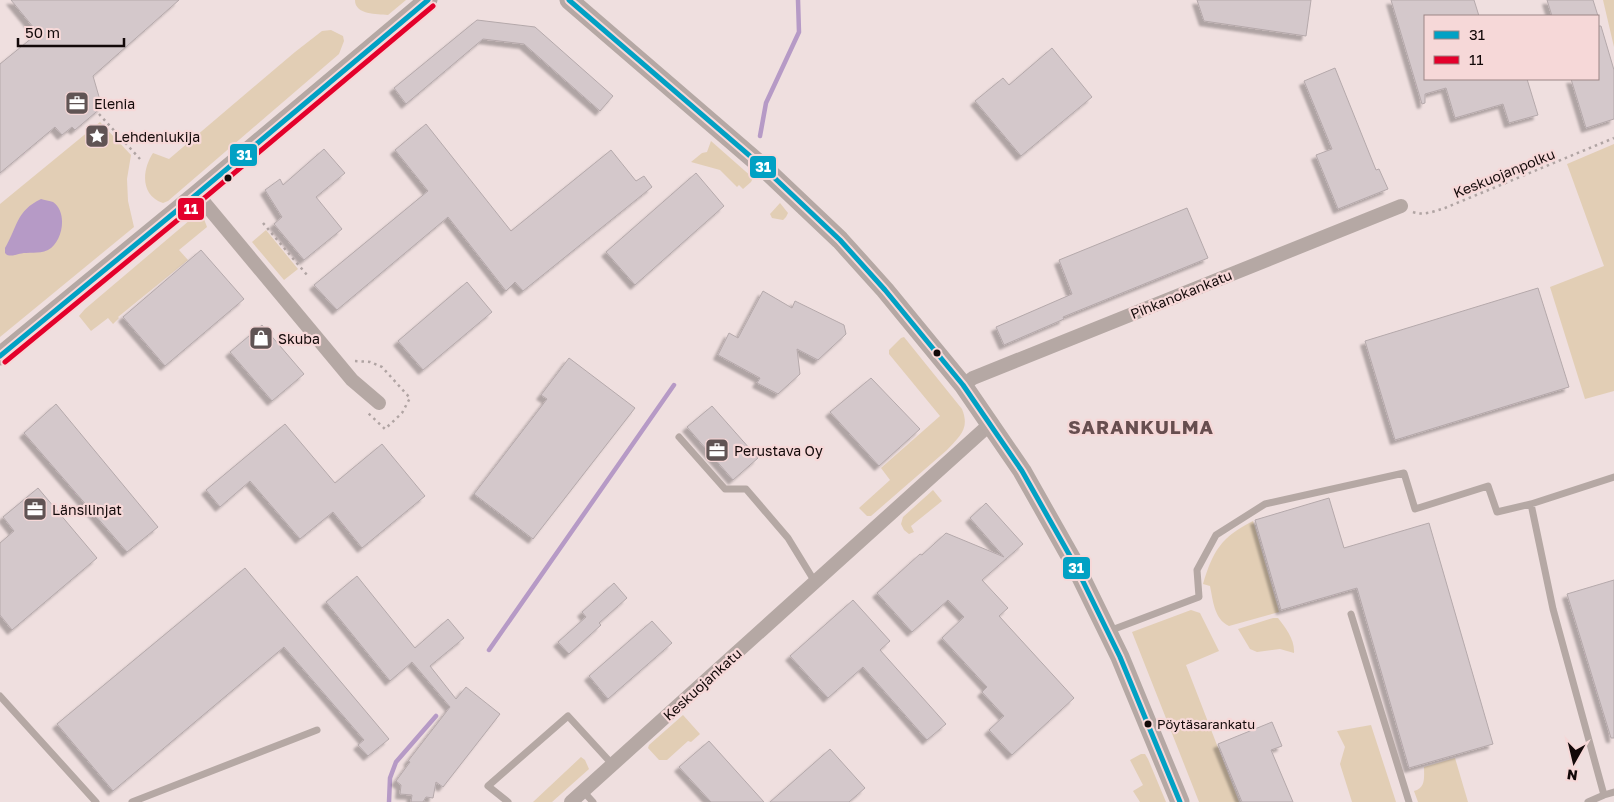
<svg xmlns="http://www.w3.org/2000/svg" width="1614" height="802" font-family="'Golos Text',sans-serif">
<style>
.green{fill:#e2ceb5}
.water{fill:#b69ac6}
.lines{fill:none;stroke-linecap:round;stroke-linejoin:round}
.stream{stroke:#b69ac6;stroke-width:4.5}
.building{fill:#d4c8cb;stroke:#b5a9ab;filter:url(#shadow)}
.path{stroke:#b0a4a3;stroke-width:2.5;stroke-dasharray:2.5 4;stroke-linecap:butt}
.service{stroke:#b5a8a4;stroke-width:7}
.minor{stroke:#b5a8a4;stroke-width:14}
.secondary{stroke:#b5a8a4;stroke-width:19}
.bus-1-casing{stroke:#f6d8d8;stroke-width:9}
.bus-2-casing{stroke:#f6d8d8;stroke-width:9}
.bus-1{stroke:#01a1c4;stroke-width:5}
.bus-2{stroke:#e4002b;stroke-width:5}
.bus-dot{fill:#130909;stroke:#f6d8d8;stroke-width:2}
.labels{text-anchor:middle;dominant-baseline:central;stroke-width:4.5;stroke-linejoin:round;paint-order:stroke}
.bus-label{font-size:13px;fill:#130909;stroke:#f6d8d8;text-anchor:start}
.poi-label{font-size:14px;fill:#130909;stroke:#f6d8d8;text-anchor:start}
.street-label{font-size:14px;fill:#130909;stroke:#f6d8d8}
.district-label{font-size:19px;font-weight:bold;letter-spacing:1px;fill:#674e4f;stroke:#f6d8d8}
.line-badge{stroke:#f6d8d8;stroke-width:2}
.badge-label{font-size:14px;text-anchor:middle;font-weight:bold;fill:#fff}
</style>
<defs>
<filter id="shadow"><feDropShadow dx="-4.5" dy="4.5" stdDeviation="1" flood-color="#0004"/></filter>
</defs>
<rect width="100%" height="100%" fill="#efdfdf"/>
<path class="green" d="M355,0H406L388,15C377,14 355,15 355,0Z
M1603,0H1614V47Z
M331,30L343,36L344,41L339,54L168,201L163,203C140,195 142,170 153,153L169,159L295,52L322,31Z
M100,122L131,155L127,179L128,201L134,227L0,337V204Z
M711,141L753,178L751,182L743,189L739,185L737,187L720,170L691,162L702,153L707,152Z
M1614,144V391L1585,399L1550,287L1604,266L1567,164Z
M780,203L788,213L786,217L783,220L772,218L770,214Z
M197,217L204,219L207,227L179,250L188,260L118,317L119,318L113,324L108,318L91,331L79,316L85,309L190,220Z
M266,230L298,269L284,280L252,242Z
M904,337L962,409C970,429 960,436 947,450L871,516H867L859,508L890,480L881,468L940,416L889,354V350L901,338Z
M933,490L942,501L911,526L914,532L909,534L904,530L901,524L903,517Z
M1253,521L1279,612L1229,626C1214,619 1213,600 1210,586L1203,584C1213,551 1221,537 1253,521Z
M1191,610L1200,613L1219,651L1186,665L1239,802H1199L1132,632Z
M1273,618H1278C1286,628 1295,640 1294,653L1280,649L1257,652L1250,649L1238,629Z
M683,715L700,734L691,742L688,741L667,760H659L648,748L649,745Z
M1371,725L1396,802H1352L1340,764L1345,747L1337,731Z
M1141,754H1145L1148,759L1166,802H1140L1133,791L1143,785L1130,760Z
M581,757L585,760L589,769L552,802H533Z
M1455,758L1468,802H1418L1414,791C1426,788 1424,777 1424,767Z"/>
<path class="water" d="M41,199C44,200 50,201 53,202C68,212 63,242 48,250C40,254 34,252 26,253C18,253 14,257 7,255L5,253V248C18,226 16,211 41,199Z"/>
<g class="lines">
<path class="stream" d="M760,136L766,103L799,32L798,0
M489,650L674,385
M389,802L390,778L396,762L436,716"/>
</g>
<path class="building" d="M11,0H179L93,76L102,107L75,130L72,127L62,135L55,127L0,173V64L38,33Z
M1197,0H1311L1306,36L1204,21Z
M1391,0H1474L1479,16H1425V79H1527L1538,115L1509,123L1503,104L1455,118L1446,88L1425,94V103L1422,104Z
M1547,0H1593L1598,16H1552Z
M477,20L535,27L613,96L600,111L524,44L483,39L406,104L394,88Z
M1598,26H1601L1614,70V119L1586,128L1571,79H1598Z
M1052,48L1092,97L1021,156L975,101L1003,78L1009,85Z
M1335,68L1376,170L1379,169L1388,189L1338,209L1316,155L1332,149L1304,81Z
M426,124L511,231L611,150L636,181L644,176L652,187L523,291L515,282L506,291L448,217L337,310L314,285L428,191L395,150Z
M324,149L345,173L316,197L342,229L304,260L274,224L282,217L265,190L280,179L283,185Z
M696,173L724,206L635,285L606,252Z
M1187,208L1208,258L1063,317L1064,319L1004,345L996,327L1072,294L1059,260Z
M201,250L244,299L165,366L123,317Z
M467,282L492,312L423,370L398,341Z
M1538,288L1569,387L1395,440L1365,341Z
M763,291L792,308L795,301L844,325L846,334L818,360L797,349L800,374L778,394L757,383L760,378L718,355L729,333L738,338Z
M262,325L304,374L272,401L230,352Z
M569,358L635,408L533,539L474,494L547,399L541,395Z
M871,378L920,429L879,466L830,412Z
M56,404L158,527L127,552L24,433Z
M712,406L758,458L733,480L687,427Z
M285,424L335,483L382,444L425,496L362,548L333,512L300,539L250,481L220,507L206,490Z
M38,488L97,558L12,630L0,615V543L14,531L3,517Z
M1329,498L1344,548L1429,523L1493,744L1409,768L1357,588L1281,610L1255,520Z
M986,503L1023,544L982,580L1008,608L999,616L1074,698L1012,755L989,730L1004,716L982,692L987,687L942,638L964,617L948,600L912,632L877,593L920,554L922,555L946,533L1004,557L970,518Z
M245,568L389,739L368,756L358,745L364,740L284,647L113,791L57,724Z
M357,576L415,648L448,619L464,638L430,666L456,699L466,687L500,714L443,787L436,782L433,798L426,797L423,802H411L412,795L400,794L401,785L396,781L410,762L408,761L450,707L412,662L390,681L326,602Z
M1614,580V738H1611L1567,594Z
M614,583L627,598L599,623L601,625L569,654L558,642L586,617L582,612Z
M853,600L890,641L880,650L946,724L927,740L863,667L828,698L790,656Z
M652,621L672,643L608,699L589,676Z
M1272,722L1282,746L1271,750L1293,802H1242L1218,744Z
M709,741L764,802H711L679,767Z
M830,749L865,788L849,802H770Z"/>
<g class="lines">
<path class="path" d="M99,114L140,159
M1413,212C1424,216 1435,211 1445,208L1614,138
M263,223L307,275
M355,361L370,362L382,367L410,398L402,413L385,429L368,413"/>
<path class="service" d="M679,437L725,489H746L788,538L815,582
M1531,504L1614,477
M1351,614L1409,802
M1109,631L1199,597L1197,570L1216,535L1265,504L1404,473L1415,509L1488,486L1497,512L1531,504L1553,609L1604,795L1588,802
M0,696L96,802
M583,791L593,802
M1604,795L1614,792
M132,802L317,730
M508,802L488,786L568,716L613,765"/>
<path class="minor" d="M197,194L352,380L379,403
M963,385L973,378L1401,206
M571,802L989,425"/>
<path class="secondary" d="M569,0L764,168L840,240L885,290L963,385L1022,471L1074,563L1120,657L1180,802
M0,356L197,194L428,0"/>
<g class="bus-1-casing">
<path id="bus-1" d="M569,0L764,168L840,240L885,290L963,385L1022,471L1074,563L1120,657L1180,802
M0,356L197,194L428,0"/>
</g>
<g class="bus-2-casing">
<path id="bus-2" d="M5,362L202,200L433,6"/>
</g>
<use href="#bus-1" class="bus-1"/>
<use href="#bus-2" class="bus-2"/>
</g>
<defs>
<g id="office-square" transform="scale(1.25)"><rect x="-9" y="-9" width="18" height="18" rx="4" fill="#605454" stroke="#f6d8d8"/><path d="M-6-3h4V-5.5h4V-3h4V5H-6ZM-1-4.5V-3h2v-1.5ZM-6 0V1H6V0Z" fill="#fff"/></g>
<g id="sight-square" transform="scale(1.25)"><rect x="-9" y="-9" width="18" height="18" rx="4" fill="#605454" stroke="#f6d8d8"/><path d="M0-6L1.8-2.2L6-1.7L2.9 1.2L3.7 5.4L0 3.3L-3.7 5.4L-2.9 1.2L-6-1.7L-1.8-2.2Z" fill="#fff"/></g>
<g id="shop-square" transform="scale(1.25)"><rect x="-9" y="-9" width="18" height="18" rx="4" fill="#605454" stroke="#f6d8d8"/><path d="M-5-2.5h2.3a2.7 3.5 0 0 1 5.4 0H5L5.5 6h-11ZM-1.5-2.5h3a1.5 2.3 0 0 0-3 0Z" fill="#fff"/></g>
</defs>
<g fill-rule="evenodd">
<use href="#office-square" x="77" y="103"/>
<use href="#sight-square" x="97" y="136"/>
<use href="#shop-square" x="261" y="338"/>
<use href="#office-square" x="717" y="450"/>
<use href="#office-square" x="35" y="509"/>
</g>
<g class="bus-dot">
<circle cx="228" cy="178" r="4.5"/>
<circle cx="937" cy="353" r="4.5"/>
<circle cx="1148" cy="724" r="4.5"/>
</g>
<g class="labels">
<g class="bus-label">
<text x="1157" y="724">Pöytäsarankatu</text>
</g>
<g class="poi-label">
<text x="94" y="103">Elenia</text>
<text x="114" y="136">Lehdenlukija</text>
<text x="278" y="338">Skuba</text>
<text x="734" y="450">Perustava Oy</text>
<text x="52" y="509">Länsilinjat</text>
</g>
<g class="street-label">
<text transform="translate(1504 173) rotate(-22)">Keskuojanpolku</text>
<text transform="translate(1181 294) rotate(-22)">Pihkanokankatu</text>
<text transform="translate(702 684) rotate(-42)">Keskuojankatu</text>
</g>
<g class="district-label">
<text x="1141" y="426">SARANKULMA</text>
</g>
</g>
<g class="line-badge">
<rect x="229" y="143" width="29" height="24" rx="5" fill="#01a1c4"/>
<rect x="749" y="155" width="28" height="24" rx="5" fill="#01a1c4"/>
<rect x="177" y="197" width="28" height="24" rx="5" fill="#e4002b"/>
<rect x="1062" y="556" width="29" height="24" rx="5" fill="#01a1c4"/>
</g>
<g class="badge-label">
<text x="244" y="160">31</text>
<text x="763" y="172">31</text>
<text x="191" y="214">11</text>
<text x="1076" y="573">31</text>
</g>
<rect x="1424" y="15" width="175" height="65" fill="#f6d8d8" stroke="#9b8585"/>
<rect x="1434" y="31" width="25" height="8" fill="#01a1c4" stroke="#9b8585"/>
<text x="1469" y="40" font-size="15" fill="#130909">31</text>
<rect x="1434" y="56" width="25" height="8" fill="#e4002b" stroke="#9b8585"/>
<text x="1469" y="65" font-size="15" fill="#130909">11</text>
<g transform="translate(1574 762) rotate(188)" stroke="#f6d8d8" stroke-width="4" paint-order="stroke">
<path d="M0-4L9 19L0 12L-9 19Z" fill="#130909"/>
<text y="-8" font-size="14" font-weight="bold" text-anchor="middle" fill="#130909">N</text>
</g>
<path d="M18 38v8h106v-8" fill="none" stroke="#130909" stroke-width="2.5"/>
<text x="25" y="38" font-size="15" fill="#130909" stroke="#f6d8d8" stroke-width="4" paint-order="stroke">50 m</text>
</svg>
